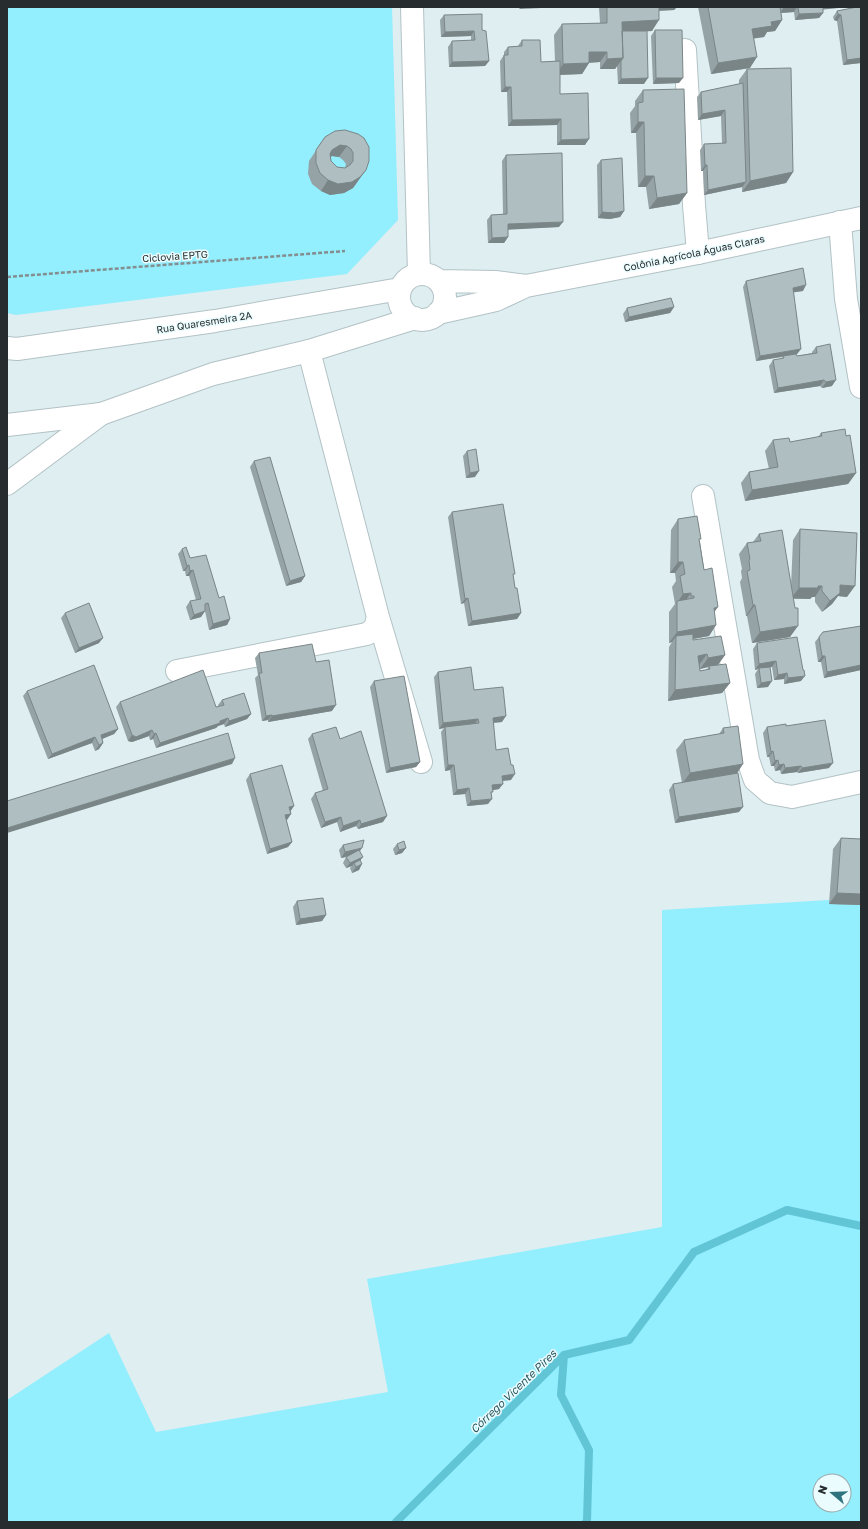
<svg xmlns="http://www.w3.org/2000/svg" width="868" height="1529" font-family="'Golos Text',sans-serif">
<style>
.green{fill:#93eefe;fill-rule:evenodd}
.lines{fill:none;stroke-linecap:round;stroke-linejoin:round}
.stream{stroke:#61c5d6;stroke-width:8}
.minor-casing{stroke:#b3c2c5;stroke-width:24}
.major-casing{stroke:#b3c2c5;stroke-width:24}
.path{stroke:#838e90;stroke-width:2.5;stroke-dasharray:4 2;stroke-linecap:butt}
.minor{stroke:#fff;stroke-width:22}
.major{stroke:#fff;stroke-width:22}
.wall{fill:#96a3a6;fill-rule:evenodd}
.shaded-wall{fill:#7a8587}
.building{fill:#afbec1;stroke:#7a8587;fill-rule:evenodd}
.labels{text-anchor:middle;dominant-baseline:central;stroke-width:3;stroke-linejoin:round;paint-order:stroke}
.street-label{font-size:10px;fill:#272d2e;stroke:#ebfcff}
.water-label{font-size:11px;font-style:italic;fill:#29555d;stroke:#ebfcff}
</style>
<rect width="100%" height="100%" fill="#deeef1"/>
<path class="green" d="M7,7H392L398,220L347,274L16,315L7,313Z
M861,898V1522H7V1400L109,1333L156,1432L388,1392L367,1279L662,1227V910ZM820,1481H844V1505H820Z"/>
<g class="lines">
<path class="stream" d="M564,1355L561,1395L589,1450L587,1521L586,1522
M396,1522L564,1355L629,1340L694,1252L787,1210L861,1226"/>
<g class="minor-casing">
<path id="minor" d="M412,7L419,274
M685,50L694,205L698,253
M840,222L846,299L861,387
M7,484L101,414
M703,496L748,760L755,780L770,793L792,797L861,782
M378,617L421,762
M177,671L367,634L375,628L378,617L309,351"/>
</g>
<g class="major-casing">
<path id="major" d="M399 297a23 23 0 1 1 46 0a23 23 0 1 1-46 0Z
M439,281L495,282L526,286
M438,313L496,300L526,286L698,253L861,218
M7,348L17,349L215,321L400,289
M7,425L101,414L213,374L309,351L415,318"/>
</g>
<path class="path" d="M7,277L345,251"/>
<use href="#minor" class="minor"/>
<use href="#major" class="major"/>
</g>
<path class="wall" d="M599,7H677L674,10L659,11L652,31H647L644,84H618L617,66L615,69H600V62L589,63L582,74L560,75V94L585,145H557V125L508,126L507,92H501L500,61L504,55V52L508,47L518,46L522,40L541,62L555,61L554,35L562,24L600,23Z
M698,7H848L823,9V13L819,18L795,20L794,12L781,13L782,20L775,31L767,32L764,37L754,38L750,68L711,74Z
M857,7L861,63L843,65L837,21L834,20L833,17L837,11Z
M444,15L482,30L489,61L485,66L449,67L448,47L452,41H471V36L441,37L440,20Z
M655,30L679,83L653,84L651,36Z
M747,69L793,172L786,183L742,192V187L704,195L703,171H701L700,150L704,144L722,143L721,116L698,120L697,97L701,92L739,84V80Z
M643,90L687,193L679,204L649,209L646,187H638L636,133H631L630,113L635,106V101Z
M358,134V181L353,188L344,193L330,195L321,191L312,184L308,174L309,161L325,137ZM332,156L339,157L343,160L346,164L345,168L337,167L331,161V157Z
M506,155L559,227L508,229V237L504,243H488L487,220L491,215L503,214L502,161Z
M601,160L624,211L620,217L610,219L598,218L597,165Z
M746,281L803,291L793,292L801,349L797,354L796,355L797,356L812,353V352L816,347L832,386L822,388L820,386L774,393L769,366L773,360L781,359L783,357L756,361L743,287Z
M674,307L670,313L625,322L623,314L627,308Z
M821,433L856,473L848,484L745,501L741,483L749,472L769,469L765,451L773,440L790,442L818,437Z
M467,451L475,477L466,478L463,456Z
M254,461L305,576L301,582L286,586L250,467Z
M452,512L513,575L515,588L521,613L517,619L468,626L464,603L461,604L448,517Z
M678,519L700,542L704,570L714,612L716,625L709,636L693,639V640L725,655L718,665L730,683L722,693L668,701L669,647L672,642L669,643V612L675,604L672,587L676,581L675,573H670L671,530ZM699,665L700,669L708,667L707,670L700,671Z
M800,529L847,597L838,596L832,604L822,612L815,602V597H812L810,599H793L790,637L752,643L747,616H746L740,582L742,578L741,571L742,569L739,554L747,543L753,542L759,534L791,586L793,540Z
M182,549L190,558L219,598L230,619L227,625L209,630L205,611L201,617L190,620L186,607L190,601L196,600L189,576H186L185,571H183L178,554Z
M65,613L99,643L75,653L61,618Z
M861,626V670L824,678L821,662H818L815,642L823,632Z
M757,643L801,681L784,684V679L774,680L772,667H770L768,687L757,688L755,674L758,669L755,670L753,649Z
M259,653L316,662L332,711L268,722V720L262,721L255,678L258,675L255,658Z
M438,672L474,690L502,722L493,723L496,750L511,780L503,781L499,789L492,790L488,804L467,806L465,794L453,795L450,770L445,771L441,732L444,728L439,729L434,677Z
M374,681L420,762L416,767L386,773L370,687Z
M27,691L118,729L114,734L102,739L103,743L99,749L95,751L92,743L48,759L23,696Z
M222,700L251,714L247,719L225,727L224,724L218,726L216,728L156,748L153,739L150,740L149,736L132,742L128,741L116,707L120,702L216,707H219L218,705Z
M786,726L829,768L798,773L797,772L781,774L780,770L775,771L774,766H771L769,757H767L763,733L767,727Z
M723,728L737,773L739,812L675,823L669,790L673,784L682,783L676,750L684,740L719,734Z
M312,734L340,739L383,822L358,829L356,826L340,832L337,822L321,828L311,799L315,793L323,791L308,739Z
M250,774L294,806L290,811L291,814L286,820L292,842L288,847L267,854L246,780Z
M841,838L861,905L829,904L833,849Z
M397,844L406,848L402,853L395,855L393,849Z
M343,845L360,851L361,861L359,870L352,873L350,868L352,866L346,868L343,863L346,857L349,856L341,858L339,850Z
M297,901L326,915L322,921L296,925L293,907Z"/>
<path class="shaded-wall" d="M521,7H542L541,8L519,9Z
M629,7H677L674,10L625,12Z
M784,7H797L794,12L780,13Z
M821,7H848L819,10Z
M823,13L819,18L795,20L799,14Z
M838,14L841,15L837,21L834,20Z
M659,20L652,31L621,33L622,22Z
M782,20L775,31L767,32L764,37L744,40L752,29L771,22Z
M474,31L471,36L441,37L445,32Z
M589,52H607L600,62L581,63Z
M757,57L750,68L711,74L718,63Z
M623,58L615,69H600L607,59Z
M861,58V63L843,65L847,60Z
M489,61L485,66L449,67L452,62Z
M589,63L582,74L556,75L563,64Z
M648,78L644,84H618L621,79Z
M656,78H683L679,83L653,84Z
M505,87H511L507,92H501Z
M725,110L721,116L698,120L702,114Z
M561,119L557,125L508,126L512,120Z
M638,122H644L636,133H631Z
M589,139L585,145H557L561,140Z
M340,145L347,146L339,157L332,156L324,161L332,150Z
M705,165H707L703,171H701Z
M366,170L353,188L344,193L330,195L321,191L328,180Z
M793,172L786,183L742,192L750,181Z
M645,176H654L646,187H638Z
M746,182L742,187L704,195L708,190Z
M687,193L679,204L649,209L657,198Z
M624,211L620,217L610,219L598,218L602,212Z
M563,222L559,227L504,230L508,224Z
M508,237L504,243H488L492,238Z
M806,285L803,291L789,293L793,288Z
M674,307L670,313L625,322L629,317Z
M801,349L797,354L756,361L760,356Z
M824,380L820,386L774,393L778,388Z
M836,380L832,386L822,388L826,382Z
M479,471L475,477L466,478L470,473Z
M856,473L848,484L745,501L752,490Z
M678,562H683L675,573H670Z
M189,565L185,571H183L187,566Z
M193,570L189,576H186L190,571Z
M305,576L301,582L286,586L290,581Z
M840,585L855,586L847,597L838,596L832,604L822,612Z
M818,586H822L815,597H812L810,599L791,598L799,588Z
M691,593L683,604L677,603L683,594Z
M468,598L464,603L461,604L465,599Z
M753,605H755L747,616H746Z
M718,607L710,618L714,608Z
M205,611L201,617L190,620L194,615Z
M521,613L517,619L468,626L472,621Z
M230,619L227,625L209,630L213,624Z
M716,625L709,636L676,642V636L672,642L669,643L677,632Z
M798,626L790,637L752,643L760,632Z
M103,638L99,643L75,653L79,648Z
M707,654L699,665L698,656Z
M725,655L717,666H709L708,667L700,669L708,658Z
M822,656H825L821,662H818Z
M776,661L772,667L759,669V668L758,669L755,670L759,664Z
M861,665V670L824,678L827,672Z
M787,673L784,679L774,680L778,675Z
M805,676L801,681L784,684L788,678Z
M772,681L768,687L757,688L761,683Z
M730,683L722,693L668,701L675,690Z
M336,705L332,711L268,722L272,716Z
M251,714L247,719L225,727L229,721Z
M272,715L268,720L262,721L266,716Z
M506,716L502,722L489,723L493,718Z
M228,718L224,724L218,726L216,728L156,748L160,743Z
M478,719L474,725L445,727L444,728L439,729L443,723Z
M118,729L114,734L97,741L101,735Z
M152,730L149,736L132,742L128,741L132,735Z
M156,733L153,739L150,740L154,734Z
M95,737L92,743L48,759L52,754Z
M103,743L99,749L95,751L99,745Z
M773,751L769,757H767L771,752Z
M235,758L232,764L7,833V828Z
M778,760L774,766H771L775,761Z
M420,762L416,767L386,773L390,768Z
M833,763L829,768L798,773L802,768Z
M743,764L736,775L682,784L690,773Z
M784,764L780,770L775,771L779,765Z
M448,765H454L450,770L445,771Z
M801,766L797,772L781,774L785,768Z
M515,774L511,780L498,781L502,776Z
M503,784L499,789L488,791L492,785Z
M469,788L465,794L453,795L457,790Z
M492,799L488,804L467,806L471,801Z
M294,806L290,812L289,807Z
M743,807L739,812L675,823L679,817Z
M291,814L287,820L281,821L285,815Z
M387,816L383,822L358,829L361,824Z
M341,817L337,822L321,828L325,822Z
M360,820L356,826L340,832L343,826Z
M292,842L288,847L267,854L270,849Z
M362,848L358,854L341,858L345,852Z
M406,848L402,853L395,855L399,850Z
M363,857L359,862L354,863L352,866L346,868L350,863Z
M362,864L359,870L352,873L356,867Z
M837,893L861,894V905L829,904Z
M326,915L322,921L296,925L300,919Z"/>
<path class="building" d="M607,7H659V20L622,22L623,58L607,59V52H589V63L563,64L562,24L607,23Z
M708,7H780L782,20L771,22L772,26L752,29L757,57L718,63Z
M798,7H823V13L799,14Z
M857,7H861V58L847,60L841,15L838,14L837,11Z
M482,14V30L486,31L489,61L452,62V41L475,40L474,31L445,32L444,15Z
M655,30H682L683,78H656Z
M622,31H647L648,78L621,79V61L623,58Z
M522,40H540L541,62L560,61V94L588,93L589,139L561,140V119L512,120L511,87H505L504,55H508V47L522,46Z
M791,68L793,172L750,181L747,69Z
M743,83L746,182L708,190L707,165H705L704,144L726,143L725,110L702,114L701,92Z
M684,89L687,193L657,198L654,176H645L644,122H638V103L643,102V90Z
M345,130L358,134L364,138L369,147V161L366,170L360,177L352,182L338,184L328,180L320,173L316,163V150L325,137L335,131ZM340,145L347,146L351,149L353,153V161L350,165L345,168L337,167L331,161L330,154L332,150Z
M562,153L563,222L508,224V237L492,238L491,215L507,214L506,155Z
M622,158L624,211L614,213L602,212L601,160Z
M803,268L806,285L793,288L801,349L760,356L746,281Z
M671,298L674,307L629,317L627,308Z
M830,344L836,380L826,382L824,380L778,388L773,360L784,358L783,356L796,354L797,356L817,353L816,347Z
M845,429L846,436L850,435L856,473L752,490L749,472L778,467L773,440L789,438L790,442L822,436L821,433Z
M476,449L479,471L470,473L467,451Z
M270,457L305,576L290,581L254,461Z
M503,504L515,574H513L515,588H517L521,613L472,621L468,598L465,599L452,512Z
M697,516L701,539H699L704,570L712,568L718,607L714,608L716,625L677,632V601L694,598V596H691V593L683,594L680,576L685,574L683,562H678V519Z
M800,529L857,533L855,586L840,585V593L830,601L822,591V586H818V588H799Z
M782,530L795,608H798V626L760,632L755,605H753L747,571L750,570L749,560L750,559L747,543L761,541L759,534Z
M186,547L190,558L206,555L219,598L224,596L230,619L213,624L208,603L205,604V611L194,615L190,601L201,599L193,570L190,571L189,565L187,566L182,549Z
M89,603L103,638L79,648L65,613Z
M861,626V665L827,672L825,656H822L819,637L823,632Z
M693,634V640L721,636L725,655L708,658L707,654L698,656L700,671L710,669L709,666L726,664L730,683L675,690L676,636Z
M797,637L803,670H804L805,676L788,678L787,673L778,675L776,661L759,664L757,643Z
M312,644L316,662L329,660L336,705L272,716V715L266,716L259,673H262L259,653Z
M94,665L118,729L101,735L103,743L99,745L95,737L52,754L27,691Z
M471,667L474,690L503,687L506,716L493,718L496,750L508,748L511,765H513L515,774L502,776L503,784L492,785L493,792H491L492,799L471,801L469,788L457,790L454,765H448L445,727L479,723L478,719L443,723L438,672Z
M770,667L772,681L761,683L759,668Z
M203,670L216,707L224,705L222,700L244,693L251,714L229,721L228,718L220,721V723L160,743L156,733L154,734L152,730L136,737L132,735L120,702Z
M404,676L420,762L390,768L374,681Z
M825,720L833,763L802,768L801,766L785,768L784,764L779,765L778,760L775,761L773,751L771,752L767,727L786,724V726Z
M738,726L743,764L690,773L684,740L724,733L723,728Z
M336,727L340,739L361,731L387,816L361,824L360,820L343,826L341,817L325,822L315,793L328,789L312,734Z
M228,733L235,758L7,828V801Z
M282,765L294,806L289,807L291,814L285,815L292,842L270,849L250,774Z
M738,773L743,807L679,817L673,784Z
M841,838L861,839V894L837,893Z
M364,840L362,848L345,852L343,845Z
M404,841L406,848L399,850L397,844Z
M359,850L363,857L350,863L346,857Z
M360,860L362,864L356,867L354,863Z
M323,898L326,915L300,919L297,901Z"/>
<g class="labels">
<g class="street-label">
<text transform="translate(694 253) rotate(-12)">Colônia Agrícola Águas Claras</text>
<text transform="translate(175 256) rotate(-4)">Ciclovia EPTG</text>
<text transform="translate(204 322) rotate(-9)">Rua Quaresmeira 2A</text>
</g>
<g class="water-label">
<text transform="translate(513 1391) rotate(-44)">Córrego Vicente Pires</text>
</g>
</g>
<rect width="868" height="1529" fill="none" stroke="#272d2e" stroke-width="16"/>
<g transform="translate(832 1493) rotate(289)"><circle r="19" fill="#ebfcff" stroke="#9da9ab"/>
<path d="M0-3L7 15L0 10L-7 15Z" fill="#2d747f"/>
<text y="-6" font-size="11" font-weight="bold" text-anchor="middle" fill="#272d2e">N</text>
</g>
</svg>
